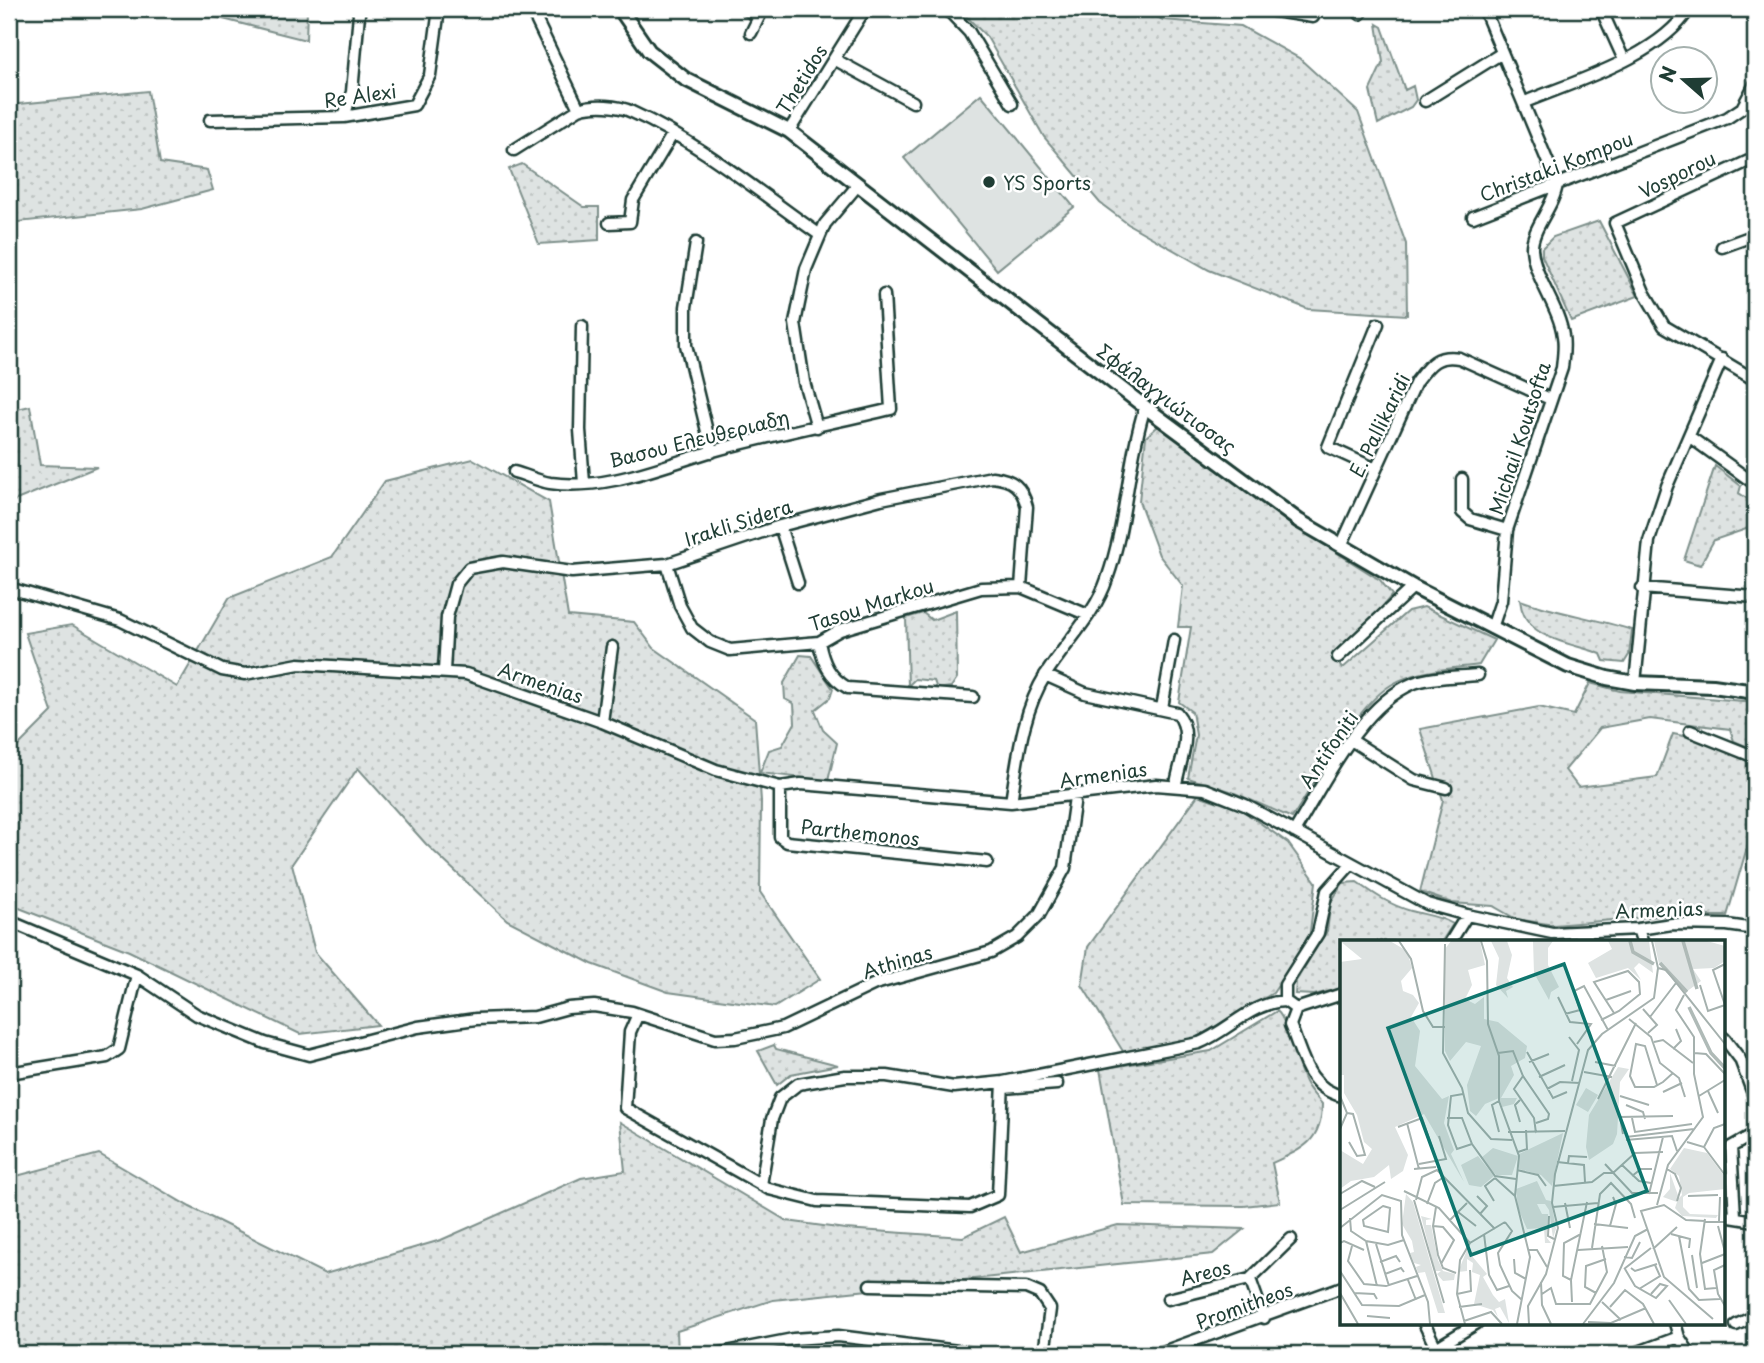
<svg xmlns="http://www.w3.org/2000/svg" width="1764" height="1363" font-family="'Playpen Sans',sans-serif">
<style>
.green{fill:url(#green-dots);stroke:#7e908b;stroke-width:2}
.pitch{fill:#dee3e2;stroke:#7e908b;stroke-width:2}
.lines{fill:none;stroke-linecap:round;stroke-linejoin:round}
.minor-casing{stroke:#1f3d34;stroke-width:15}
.tertiary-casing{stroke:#1f3d34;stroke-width:18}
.minor{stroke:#fff;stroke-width:10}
.tertiary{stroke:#fff;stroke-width:12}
.poi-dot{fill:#1f3d34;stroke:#fff;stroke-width:2.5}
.labels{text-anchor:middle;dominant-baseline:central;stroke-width:5;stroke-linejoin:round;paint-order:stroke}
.street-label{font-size:19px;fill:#1f3d34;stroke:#fff}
.poi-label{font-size:19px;fill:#1f3d34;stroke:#fff;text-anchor:start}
.inset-river{fill:none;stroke:#afbab7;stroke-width:3.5}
.inset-road{fill:none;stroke:#a5b1ae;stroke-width:2}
.view{fill:#0f766e;fill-opacity:0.15;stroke:#0f766e;stroke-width:3.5}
.inset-edge{fill:none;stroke:#1f3d34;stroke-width:3.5}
</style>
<defs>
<pattern id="green-dots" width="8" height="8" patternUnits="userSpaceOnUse" patternTransform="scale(1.75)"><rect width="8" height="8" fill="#dee3e2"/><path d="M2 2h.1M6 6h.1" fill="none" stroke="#bec4c2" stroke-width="1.8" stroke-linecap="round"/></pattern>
</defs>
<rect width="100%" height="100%" fill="#fff"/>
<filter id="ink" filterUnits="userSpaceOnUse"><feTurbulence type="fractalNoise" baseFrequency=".0143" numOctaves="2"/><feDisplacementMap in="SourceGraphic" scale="14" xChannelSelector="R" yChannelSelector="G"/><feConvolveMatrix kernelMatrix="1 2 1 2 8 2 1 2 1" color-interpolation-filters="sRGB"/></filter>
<g filter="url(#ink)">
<path class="green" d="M203,9H217L218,12L229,13L232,9H307L306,40L203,14Z
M959,9H1141L1163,20L1241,26L1299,58L1358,112L1406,244L1407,315L1308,309L1209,270L1128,224L1100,203L1044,137L987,37Z
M1377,24L1382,27L1405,90L1413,86L1416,100L1411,107L1378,124L1370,90L1383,62Z
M148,91L160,163L207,170L213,190L142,209L9,223V105Z
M522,164L584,207H599V240L539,244L509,169Z
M1599,221L1638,296L1571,321L1542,256V248L1553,237Z
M30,406L40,465L97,467L9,503V411Z
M1158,426L1293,525L1380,580L1392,595L1377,613L1333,653L1342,669L1408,611L1424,607L1494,640L1479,665C1450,669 1416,670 1391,685C1356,706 1315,783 1292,818L1230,791L1188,778L1196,735L1192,712L1179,702L1191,627H1178L1183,586L1159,555L1139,501L1146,437Z
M473,459L549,502L568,616L634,622L654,648L755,719L761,801L760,892L820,979L775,1007L668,992L592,964L507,920L426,844L358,768L292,864L315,952L378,1025L300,1034L129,951L9,904V755L52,712L25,633L72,625L177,687L229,598L332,557L385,481Z
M1715,466L1741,486L1739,493L1752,502L1755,500V526L1714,540L1700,565L1684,560Z
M1520,600C1556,613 1595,618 1632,630L1629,655L1624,663L1604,661L1601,654C1571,642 1524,641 1520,600Z
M956,611L957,678L951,687L937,689L934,681L915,679L908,686L906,618L923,613L932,620Z
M800,655L811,656L833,689L830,698L815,710L823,730L837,743L828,781L760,773L769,750L782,746L795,723L794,704L785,699L784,683Z
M1590,683L1620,691L1755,702V750L1734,741L1730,729L1650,719L1600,728L1565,770L1578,787L1657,777L1673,734L1698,739L1755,764V820L1727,916H1660L1554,925L1516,919L1493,906L1452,903L1420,892L1443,800L1420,729L1539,707L1574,715Z
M1198,795L1242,810L1288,843L1316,882L1309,940L1273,993L1194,1039L1124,1053L1082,985L1088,947Z
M1357,882C1374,894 1390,905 1411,911C1426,915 1440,916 1453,924L1442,941H1342V988L1314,995L1295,994L1296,981L1327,931L1331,902L1343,883Z
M1277,1011C1288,1020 1296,1064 1305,1082C1309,1090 1316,1097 1322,1104C1322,1141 1303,1149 1272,1163L1280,1202L1244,1206L1124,1205L1100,1069L1211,1051Z
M774,1045L776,1049L838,1065L791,1074L777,1085L758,1051Z
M620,1122L787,1221L845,1229L963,1237L1004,1217L1021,1252L1118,1225L1244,1229L1213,1254L773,1300L677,1331L678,1354H9V1178L99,1154L190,1207L325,1274L441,1240L581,1178L625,1171Z"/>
<path class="pitch" d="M981,94L1074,207L997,270L904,158Z"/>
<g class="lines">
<g class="minor-casing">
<path id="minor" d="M531,9L579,109
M746,9L759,17
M947,9L969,32L1012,104
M1261,9L1313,17
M1484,9L1557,184C1554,207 1531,229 1532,249C1535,280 1559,306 1563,336C1565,346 1563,358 1562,368L1507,530L1501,601L1492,628
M1601,9L1624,60
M1360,14L1362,9
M751,33L763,9
M834,59L913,102
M1425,101L1502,53
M1525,102C1576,81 1659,57 1689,9
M344,117L352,92L359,14L357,9
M210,120L344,117L414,105L430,75L439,9
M789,131L865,9
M514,150L579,109C594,104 618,105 632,112C699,142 760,193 820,235
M1755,158L1615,223L1644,292L1664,326L1755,380
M1473,217L1727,118L1742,108L1755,84
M609,223L630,222L633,200L672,135
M696,243L686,307V345L712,452
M1722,247L1755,235
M582,326L580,430L584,483
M817,427L804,382L795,323L806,269L825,224L857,186
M1690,437L1755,484
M1376,469L1328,447L1378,324
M514,472C526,475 538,481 550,483C606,491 661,466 713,451C771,435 832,423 891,409L884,295
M1462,479V512L1470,519L1507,530
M780,526L798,583
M1341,546L1416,382C1429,365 1436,354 1459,358L1550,399
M667,564L680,606L692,628L710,642L730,650L819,642L840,630L981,588L1021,587L1088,615
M9,588L120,620L222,670L245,674L299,664L466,674L602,722L716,770L780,787L801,784L1011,802L1156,785L1205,789L1245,805L1427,904L1467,915L1552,933L1638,929L1672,924L1727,925L1755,929
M1642,588L1755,597
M819,642C823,663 829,677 848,688L973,697
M1338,657L1413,587
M444,671L447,617L456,584L469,568L503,562L572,572L667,564L780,526L881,499L992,477C1013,479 1022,487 1027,507L1021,587
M1045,675L1085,693L1177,713C1194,733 1180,760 1176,784
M1635,683L1649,541L1667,486L1722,359
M1162,708L1174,640
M602,722L612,647
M1690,731L1755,757
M1351,740L1414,780L1446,788
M780,787V837L787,842L987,862
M1011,802C1018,758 1022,712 1046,674C1066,642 1095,615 1107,579C1127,523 1127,463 1145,407
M1294,832C1323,785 1360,705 1414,683C1433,676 1459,677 1478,675
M9,921L137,975L197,1015L265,1043L309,1055L418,1027L476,1019L535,1017L568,1008L594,1006L632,1012L715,1039L735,1038L783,1028L875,984L991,952L1017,937L1039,915L1065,868L1075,797
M1638,929L1642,941
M1451,941L1467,915
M1285,1001V985L1318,933L1327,891L1351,864
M1296,1009L1290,1025C1303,1056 1307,1088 1342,1096
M1296,1009L1342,994
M638,1014L630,1032L625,1108L769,1189L817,1201L970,1207L998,1195L1003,1082
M1724,1038L1740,1059L1755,1099
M9,1073L107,1057L119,1049L137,975
M1004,1088L1057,1084
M761,1185L772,1119L780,1098L798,1084L845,1076H887L954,1087L1003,1082L1199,1043C1230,1030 1250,1003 1285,1001L1296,1009
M1724,1216L1755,1221
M1735,1216L1731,1147L1752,1135
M1250,1279L1264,1318
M870,1285L1026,1288L1040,1294L1050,1309L1044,1354
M1168,1299L1250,1279L1291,1239
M1424,1323L1439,1354
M1675,1323L1679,1337L1690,1354
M1736,1325L1755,1316
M1436,1348L1477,1323
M716,1354L793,1339L838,1336L982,1354
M1157,1354L1342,1287
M1633,1354L1679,1337"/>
</g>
<g class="tertiary-casing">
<path id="tertiary" d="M620,9L649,51L685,79L789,131L1145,407L1299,521L1413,587L1568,666L1607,678L1635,683L1713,686L1755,692"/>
</g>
<use href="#minor" class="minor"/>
<use href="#tertiary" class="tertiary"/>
</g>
</g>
<circle class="poi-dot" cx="989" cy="182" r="7"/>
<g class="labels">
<g class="street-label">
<text transform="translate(801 79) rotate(-58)">Thetidos</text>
<text transform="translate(360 95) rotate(-8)">Re Alexi</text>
<text transform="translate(1556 166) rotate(-21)">Christaki Kompou</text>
<text transform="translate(1677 174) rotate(-26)">Vosporou</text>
<text transform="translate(1167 398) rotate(37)">Σφάλαγγιώτισσας</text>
<text transform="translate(1379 425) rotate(-64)">E. Pallikaridi</text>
<text transform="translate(699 438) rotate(-14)">Βασου Ελευθεριαδη</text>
<text transform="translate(1519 438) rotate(-72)">Michail Koutsofta</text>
<text transform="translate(738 522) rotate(-18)">Irakli Sidera</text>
<text transform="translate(871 604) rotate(-18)">Tasou Markou</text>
<text transform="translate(541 682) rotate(19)">Armenias</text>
<text transform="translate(1328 749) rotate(-56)">Antifoniti</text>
<text transform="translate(1103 774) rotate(-8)">Armenias</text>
<text transform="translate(860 832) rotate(6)">Parthemonos</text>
<text transform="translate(1659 909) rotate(-2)">Armenias</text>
<text transform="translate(897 961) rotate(-17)">Athinas</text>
<text transform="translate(1205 1272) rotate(-14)">Areos</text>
<text transform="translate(1244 1305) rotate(-20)">Promitheos</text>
</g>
<g class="poi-label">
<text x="1003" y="182">YS Sports</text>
</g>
</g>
<g transform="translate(1340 940)">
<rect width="385" height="385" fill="#fff"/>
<path d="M0,1H50L67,11L72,28L61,41L63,51L73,55L79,63L71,77L80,91L75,126L102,159L109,156L104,183L114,210L111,214L124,242L84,174L55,187L68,215L63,231L51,239L49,225L34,237L11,241L0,249V210L23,224L32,209L24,202L17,175L4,153V135H0V22L22,19ZM111,1H140L145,25L128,30L132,45L125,59L135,64L144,57V79L158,82L187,106L185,118L171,126L174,135L161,158H177L174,164L162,167L159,158L145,164L136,176L130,171L127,145L141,106L126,102L110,121L105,111V9ZM151,1H167L172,15L167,38L173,47L166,51L168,58L156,45L159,18ZM193,1H213L208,8V25L219,47L211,52L209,60L194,33ZM268,1H309L313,33L299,23L294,28L301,40L288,28L256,38L248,23L272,9ZM314,1H367L385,6V21L374,28L353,29L361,41L346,52L319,24ZM278,127L289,129L280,142L277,194L273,204L249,220L246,207L249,175ZM223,193L212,246L201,235L179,229V214ZM153,208L178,216L172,235H156L141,218ZM344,208L367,213L385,237V249L349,253L343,257V267L350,274L378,275L376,278L342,276L335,268L337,262L323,257L330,249V233L339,258L342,255L339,236L330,229ZM138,216L154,236L141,247L129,245L121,225ZM197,241L206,260L211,261L216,289L213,298L209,270L205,264H197L202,274H208L207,298L211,303H205L204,288L187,289L178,268L176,249ZM66,254L73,262L105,373H98L85,332L78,333L76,327L81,325L74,323L70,313L74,312L72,301L62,284ZM81,276L92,279L86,280V285H91L98,320L103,331L115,334L114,340L103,341L97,334L101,331H95ZM127,310L147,334L143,337L153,355L159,362L165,359L169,383L160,367L155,369L158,377L153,370L134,364L140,335L132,332L133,323L127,319V331L118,332Z" fill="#dee3e2"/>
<path d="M246,148L258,155L248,172L236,165Z" fill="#dee3e2"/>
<path class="inset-river" d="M290,1L293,12L314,24M343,1L357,49M320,23L347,52M349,67L371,113L385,128"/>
<path class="inset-road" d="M59,1L71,19L83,71L93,87H105M141,1L147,21L148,84L159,116V161L179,216L175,256L190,317L177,384M105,4L103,113L122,148L128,173L151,199L172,200M385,24L373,30L385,65M318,28L326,30L385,104M360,45L368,71L385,65M218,57L230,82L251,84L237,104M266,60L291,51M303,69L317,85L308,93M225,74L240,70L234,51L244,46L268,90M310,77L336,43M289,79L311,97L320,123L339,138L345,157M261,80L279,71L300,54L299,42L288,31L254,42L274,73M229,97L239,110L232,141M314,102L323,100L353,123M333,109L341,101L336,89M187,112L213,158L227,152M158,113L173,111L183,136L209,174L208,179L196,183M354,113L366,114L385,134M189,122L209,114M255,122L276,126M244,132L272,137M183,136L174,149L194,178L196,193M199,137L225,125M317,145L305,106L296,104L290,136L295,147H314L323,142L333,133M207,149L220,142L240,143M368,151L378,173M323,152L342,143M123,154L111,156L108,185L117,209L132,204M0,156L7,173L0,189M280,156L309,165M359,156L385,140M258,159L296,83M180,160L175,165L180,182M159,161L152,165L159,192M286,165L303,172L305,179M7,173L13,174L25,215L17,216L9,202M107,178H122L132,204L155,236L176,239M292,178L295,192L352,184M67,183L79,229M58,187L82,178L97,222M168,192L225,191M283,194L280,177L333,176M286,197L354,189M286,200L332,196L337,211M347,202L364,207L385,235M364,207L374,188L385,184M178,212L187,209L186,190M217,222L244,225L245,242M228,223L229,216L247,217M79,224L106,219L99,196M265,224L292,253H318M282,225L299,241L311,243M74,229L96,227M327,229L335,234L341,248L337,261M177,230L198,235L206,246M292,236L301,229H312M155,238L175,256M213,246L252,242L264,233H273L295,213L323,212M64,251L99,268L130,303M0,254L22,241L35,247M309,254L323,197M137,256L147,266L140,274M348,256L378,255M74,260L104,363M76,260L82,237L97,230L155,289M154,261L145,246L155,238M225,263L230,288M87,264L95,243L104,237M317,265L328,225L363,177L354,134V97L336,70L344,55M43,266L50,268L48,292L24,286L23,280ZM96,267L93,286L98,315L103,328L116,333M213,267L258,263M0,270L45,242M118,272L136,286M209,276L208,296L214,299M10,278L11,291L26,301L48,305L64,300M365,279L360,314L365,349L376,348M110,280L127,263M379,281L380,257M165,282L172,291L158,313L160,325L172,351L182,360M254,284L288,288M93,286L103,287L114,300L101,324M270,286L276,264L273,257M378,286L385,312M0,288L42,255L61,261L62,295L88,362L90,384M144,294L149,335L157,350L169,346M331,294L350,299L349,308M339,296L349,349L359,360L380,359M26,301L37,346M0,303L4,301L24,310M36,304L49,346M12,306L8,321L24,344L46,346L77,336M252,308L260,254L271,243L291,264L295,278M313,309L337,287M188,310H197L207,327M238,310L288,307M352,315L357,348M284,317L292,318L300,302M174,319L175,333L186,339M40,322L56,316L60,322M362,323L385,314M385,325L374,330L378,354L385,366M291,328L295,331L317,324M284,329L311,308M285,329L295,346L316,358L327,346L320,344L311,354M0,331L22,365L59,366L85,355M45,334L61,328L64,332M68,340L76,360M231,340L223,336L224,303L241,294M201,342L202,365L211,384M299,349L320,336L315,325M0,353L18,384M14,353L34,354L37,359M256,353L245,347L246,326L266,319M117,354L131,351L130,330M202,354L211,348L216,364H250L267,332L262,306M329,360L346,384M232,362L231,340L247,262M262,362L281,380M119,367L142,364M270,367L285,350L303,364L314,384M27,376L50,378M373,379L324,337L301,271L324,265L346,280L385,282M124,381L151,372L162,384M248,382L271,383L306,368M125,384L117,354L120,320L130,303L165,282M189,384L188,366L206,334L218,288L212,263L215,234L248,110L262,94L314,58L318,28L312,1M243,384L274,343L295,296L308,289"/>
<path class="view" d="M224,24L307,251L131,315L48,88Z"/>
<rect width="385" height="385" class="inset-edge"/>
</g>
<rect width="1764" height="1363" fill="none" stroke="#fff" stroke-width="35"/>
<rect x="18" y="18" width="1729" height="1328" fill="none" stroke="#1f3d34" stroke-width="2.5" filter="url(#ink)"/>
<g transform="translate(1684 80) rotate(290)"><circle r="33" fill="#ffffff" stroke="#a5b1ae" stroke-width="2"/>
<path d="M0-5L12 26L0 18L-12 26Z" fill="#1f3d34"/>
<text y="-10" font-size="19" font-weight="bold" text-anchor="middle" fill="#1f3d34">N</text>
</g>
</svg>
